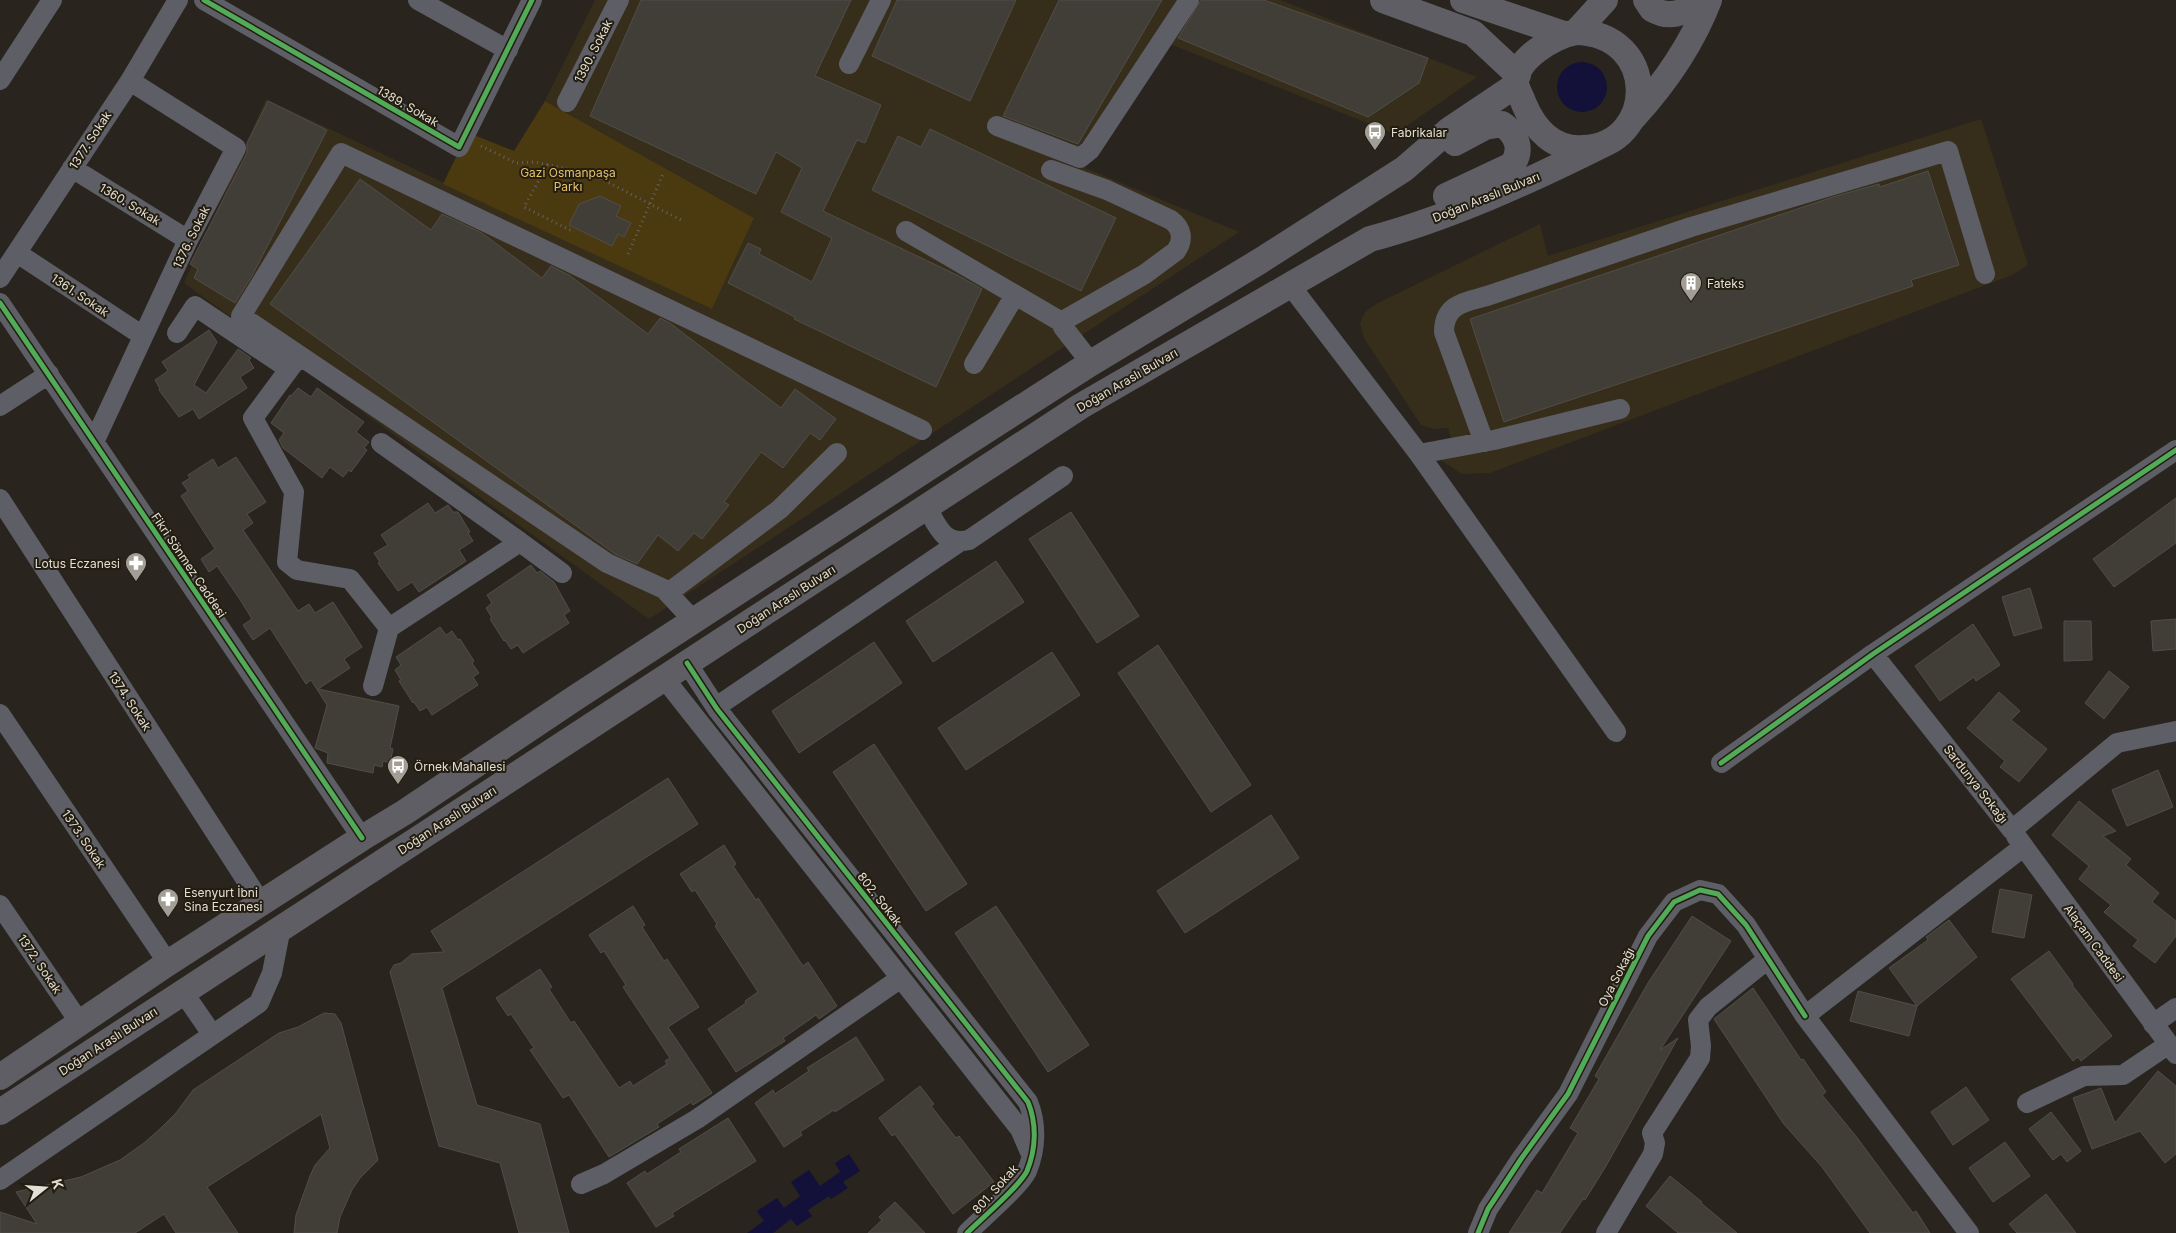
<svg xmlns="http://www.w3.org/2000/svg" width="2176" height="1233" font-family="Inter,sans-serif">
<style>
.built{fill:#362e1b}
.green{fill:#4b3a10}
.water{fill:#131039}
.building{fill:#413e38;stroke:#514d48}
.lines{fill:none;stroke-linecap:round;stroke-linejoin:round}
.path{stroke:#646265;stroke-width:3;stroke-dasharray:1 4;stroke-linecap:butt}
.minor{stroke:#5e5e66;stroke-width:20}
.major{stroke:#5f5e65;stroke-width:26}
.cycleway-casing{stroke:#231d10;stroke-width:8}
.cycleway{stroke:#51ab58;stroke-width:5}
.labels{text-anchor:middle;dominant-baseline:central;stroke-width:4;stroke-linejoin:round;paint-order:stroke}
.street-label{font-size:12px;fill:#e3dfd6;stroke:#231d10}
.poi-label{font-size:12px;fill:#e3dfd6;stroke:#231d10;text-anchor:start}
.park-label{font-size:12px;fill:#e7c06a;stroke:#231d10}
</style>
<rect width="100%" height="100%" fill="#29251e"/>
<path class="built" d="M595,0H1280L1477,77L1395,134L1165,42L1085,168L1239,232L649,619L184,283L266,99L712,309L754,218L545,101Z
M1981,119L2028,265L2012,275L1490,473L1462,474L1442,461L1436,454L1453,443L1448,428L1434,429L1421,425L1364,338L1360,323L1365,312L1376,304L1540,224L1548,256Z"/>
<path class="green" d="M545,101L754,218L712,309L443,184L457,155L474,135L514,151Z"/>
<path class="water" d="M1557 87a25 25 0 1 1 50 0a25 25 0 1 1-50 0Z
M849,1154L860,1171L843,1182L848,1188L831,1199L829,1196L808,1210L812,1216L797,1226L791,1219L773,1233H747L764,1221L757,1211L777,1198L784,1208L800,1196L791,1182L809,1170L820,1186L840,1172L835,1163Z"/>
<path class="building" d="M641,0H851L815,76L881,105L865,143L857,140L823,211L959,276L982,289L936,387L794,319L795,317L728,283L748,243L761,249L759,254L812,282L832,238L781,212L802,168L776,152L756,194L590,116Z
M897,0H1016L970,101L872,56Z
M1059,0H1162L1078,144L1003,116Z
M1201,0H1264L1428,58L1419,83L1368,117L1178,38Z
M268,101L327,130L252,276L235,303L194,278L198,269L190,264L247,153V143Z
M930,129L1116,218L1081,291L872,190L898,136L921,147Z
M1928,171L1959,265L1911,280L1913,286L1504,422L1470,319L1836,196L1879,184L1880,187Z
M360,179L431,230L442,214L482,233L542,278L551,266L569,275L648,334L660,318L670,323L781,408L795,389L836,419L820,440L810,433L783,468L761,452L724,502L729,505L702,539L694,533L678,551L658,535L637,564L615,554L270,304Z
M600,196L621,206L616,216L631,223L624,237L618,234L612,246L569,225L579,204Z
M209,330L217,342L194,385L206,393L238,349L251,358L249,360L254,368L240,377L247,388L199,419L193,409L179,417L159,390L160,389L155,380L168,371L162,362Z
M298,388L311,397L317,388L364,422L356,432L369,442L364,448L367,450L351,472L349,470L343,477L330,467L322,478L283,448L279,440L284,433L271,423L290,395L291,396Z
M236,457L266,502L247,514L253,523L243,530L298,611L309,604L315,613L333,602L362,647L344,659L350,668L318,689L399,706L390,748L393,749L390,763L383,761L382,767L374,765L373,773L327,763L328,753L315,748L327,705L311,680L306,684L270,628L253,640L243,625L252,619L241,601L217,566L209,572L201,559L215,549L181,496L188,491L182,483L190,478L188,475L213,459L218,468Z
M2176,498V543L2114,587L2093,559Z
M428,503L435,513L448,505L453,512H458L470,532L468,533L473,541L459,550L466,561L419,592L412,582L398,591L378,563L380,562L374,553L388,545L381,535Z
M1071,512L1139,616L1097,643L1029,539Z
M996,561L1024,602L933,662L906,621Z
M531,565L537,573L540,571L554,582L570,611L564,615L569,623L523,653L518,645L511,649L505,640L504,641L490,619L492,618L486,608L492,603L487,595Z
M2030,588L2042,628L2014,636L2002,597Z
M2176,619V649L2153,651L2151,621Z
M2064,621H2091L2092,660L2064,661Z
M1973,624L2000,665L1976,681L1974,677L1940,701L1915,666Z
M440,627L446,635L452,631L458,640L460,639L474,661L472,663L479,673L473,677L478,685L432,715L427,707L420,711L414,702L413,703L399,681L401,680L395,670L401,665L396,657Z
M874,642L902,683L799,753L772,711Z
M1158,645L1251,785L1211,812L1118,673Z
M1052,652L1080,695L966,770L938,728Z
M2109,671L2129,687L2104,719L2085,703Z
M1999,692L2020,711L2011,720L2047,749L2019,782L2000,767L2005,761L1967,728Z
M874,744L967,884L926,911L833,772Z
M2158,770L2173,807L2127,826L2112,790Z
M668,778L698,824L442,988L477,1105L540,1124L569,1233H519L500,1163L439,1146L390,972L394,965L401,963L412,954L444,952L431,931Z
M2079,801L2116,831L2103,836L2131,859L2126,865L2159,893L2152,902L2176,921V936L2155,963L2133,946L2138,940L2104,912L2111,905L2079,879L2089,866L2052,835Z
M1271,815L1299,858L1185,933L1157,891Z
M724,845L736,864L733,866L756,900L758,898L803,966L808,962L837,1006L819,1019L816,1015L783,1038L785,1041L736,1072L708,1029L746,1003L745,1001L758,992L715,926L717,924L695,890L692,892L680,874Z
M2000,889L2032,895L2024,938L1992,932Z
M633,906L645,925L642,927L664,961L667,959L699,1007L668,1027L712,1093L693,1105L691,1102L657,1124L659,1127L609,1157L569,1095L563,1098L530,1050L534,1048L511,1014L508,1016L496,998L540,969L552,987L549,989L571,1023L574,1021L619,1088L630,1081L633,1086L667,1064L665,1061L670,1058L623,987L626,985L604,951L601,953L589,935Z
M996,906L1089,1045L1048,1072L955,933Z
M1692,916L1731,941L1660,1050L1678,1038L1606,1166L1585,1200L1583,1199L1560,1233H1509L1537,1190L1542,1193L1578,1133L1570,1128L1599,1079L1595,1076L1648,983Z
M1949,920L1977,957L1917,1006L1889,968L1928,940L1926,937Z
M2049,951L2073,984L2072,985L2112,1036L2081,1061L2078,1057L2073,1061L2011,979Z
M1753,988L1801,1060L1803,1059L1826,1092L1822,1095L1855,1135L1913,1213L1916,1211L1930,1233H1870L1822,1167L1783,1123L1714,1019Z
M1858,991L1917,1006L1909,1036L1850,1021Z
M324,1013L335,1014L341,1023L378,1160L360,1178L352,1190L340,1217L337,1233H294L296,1215L310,1176L315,1165L330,1148L321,1114L207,1187L238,1233H176L164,1214L135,1233H0V1212L37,1224L16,1192L81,1177L120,1160L144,1143L162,1127L176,1113L193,1090L279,1033L298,1027Z
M856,1037L884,1080L835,1112L834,1110L800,1132L802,1135L784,1147L755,1103L773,1090L775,1094L809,1071L807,1068Z
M2158,1071L2176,1086V1154L2165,1163L2140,1131L2092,1149L2073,1098L2101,1088L2115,1123Z
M920,1086L934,1104L931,1106L956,1138L959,1136L994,1182L953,1214L895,1134L892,1136L879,1118Z
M1966,1087L1989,1120L1953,1145L1931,1112Z
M2051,1112L2081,1151L2067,1162L2061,1154L2053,1160L2029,1129Z
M728,1118L756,1161L672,1213L674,1216L656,1227L627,1183L645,1171L647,1174L681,1152L679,1149Z
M2005,1142L2030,1176L1993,1202L1969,1168Z
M1670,1176L1702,1202L1701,1203L1737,1233H1678L1646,1206Z
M2046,1194L2076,1233H2017L2009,1224Z
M895,1202L925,1233H868L882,1220L879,1217Z"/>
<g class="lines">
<path class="path" d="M481,146L516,163L535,162L594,175L681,220
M548,164L524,207L574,232
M628,254L663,174"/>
<path class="minor" d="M204,0L459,147L532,0
M418,0L508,50
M849,64L881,0
M0,80L52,0
M567,102L619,0
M997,126L1080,158L1090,150L1189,0
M72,168L188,240
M1051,170L1107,190L1171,220C1182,228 1184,240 1176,251L1145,274L1068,318L1063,327L1091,363
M906,231L1065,324
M17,253L143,336
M0,278L130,81L178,0
M1290,285L1419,454L1616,732
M0,303L362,838
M177,333L195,306L289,369
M299,356L253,418L294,492L287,562L297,570L350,579L389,628L520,542L562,573
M974,364L1015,295
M0,406L49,374
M94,442L188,240L236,148L130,81
M1484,442L1444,332C1444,304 1465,302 1487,296L1691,227L1948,151L1985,274
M381,443L520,542
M1419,454L1494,440L1620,409
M0,499L261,903
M927,508C938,527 944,546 969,540L1063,476
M668,593L780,509L837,453
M694,621L664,589L607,563L241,316L341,153L922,430
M1873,654L2012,830L2117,743L2176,731
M687,663L717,709L1028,1102C1037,1124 1036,1149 1027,1171C1020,1186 980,1220 967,1233
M664,678L1020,1129L1030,1152
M373,686L389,628
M716,707L958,543
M0,714L168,963
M1721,763L1873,654L2176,450
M2016,836L2176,1054
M0,905L80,1023
M183,992L212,1034
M2153,1024L2176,1008
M2027,1103L2084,1076L2123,1075L2169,1044
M0,1180L259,1003L272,973L281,927
M581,1184L604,1174L697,1119L901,978
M1478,1233L1488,1209L1521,1159L1568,1094L1648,936L1674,902L1700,890L1718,894L1746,925L1805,1016
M1606,1233L1653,1154L1655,1143L1652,1133L1700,1058L1701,1046L1698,1020L1708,1007L1768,959
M1969,1233L1805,1016L2023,847"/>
<path class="major" d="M1383,0L1473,33L1518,75
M1463,0L1564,34
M1646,0L1652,9C1669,19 1685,14 1698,0
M1576,32C1660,34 1657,145 1583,148C1554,150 1535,130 1524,104C1522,98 1517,90 1516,83C1516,58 1555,36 1576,32Z
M1576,32L1605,0
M1634,117C1665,83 1692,44 1709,0
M1446,196L1512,165C1523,150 1517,134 1502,124L1485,127L1455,143
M0,1077L168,963L362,838L405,812L575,698L960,447L1091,363L1260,261L1404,169L1449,130L1516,85
M0,1112L1081,406L1370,239C1449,218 1530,181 1604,144"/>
<g class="cycleway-casing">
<path id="cycleway" d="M204,0L459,147L532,0
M0,303L362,838
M687,663L717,709L1028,1102C1037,1124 1036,1149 1027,1171C1020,1186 980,1220 967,1233
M1721,763L1873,654L2176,450
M1478,1233L1488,1209L1521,1159L1568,1094L1648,936L1674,902L1700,890L1718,894L1746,925L1805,1016"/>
</g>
<use href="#cycleway" class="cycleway"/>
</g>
<defs>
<g id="bus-pin" transform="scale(1.125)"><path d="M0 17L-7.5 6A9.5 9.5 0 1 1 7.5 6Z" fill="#a29e96" stroke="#231d10"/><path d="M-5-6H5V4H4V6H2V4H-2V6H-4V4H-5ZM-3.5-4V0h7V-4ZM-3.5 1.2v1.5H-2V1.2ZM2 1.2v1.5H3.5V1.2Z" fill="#fff"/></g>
<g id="building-pin" transform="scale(1.125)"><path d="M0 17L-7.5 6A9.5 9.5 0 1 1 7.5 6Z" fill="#a29e96" stroke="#231d10"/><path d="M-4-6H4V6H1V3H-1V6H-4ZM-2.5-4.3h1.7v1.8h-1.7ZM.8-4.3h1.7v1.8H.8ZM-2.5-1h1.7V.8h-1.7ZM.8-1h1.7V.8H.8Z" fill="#fff"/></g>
<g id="pharmacy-pin" transform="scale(1.125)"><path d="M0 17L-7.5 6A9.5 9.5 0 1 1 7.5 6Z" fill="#a29e96" stroke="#231d10"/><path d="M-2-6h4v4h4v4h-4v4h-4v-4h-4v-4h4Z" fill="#fff"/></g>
</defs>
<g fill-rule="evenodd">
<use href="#bus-pin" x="1375" y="132"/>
<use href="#building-pin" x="1691" y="283"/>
<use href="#pharmacy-pin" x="136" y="563"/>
<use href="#bus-pin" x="398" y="766"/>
<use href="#pharmacy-pin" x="168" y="899"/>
</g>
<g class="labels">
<g class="street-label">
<text transform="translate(593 51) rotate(-63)">1390. Sokak</text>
<text transform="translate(408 106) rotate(30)">1389. Sokak</text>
<text transform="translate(90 140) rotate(-57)">1377. Sokak</text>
<text transform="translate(1486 197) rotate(-22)">Doğan Araslı Bulvarı</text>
<text transform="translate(130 204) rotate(31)">1360. Sokak</text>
<text transform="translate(191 237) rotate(-64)">1376. Sokak</text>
<text transform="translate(80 295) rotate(34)">1361. Sokak</text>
<text transform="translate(1127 380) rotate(-30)">Doğan Araslı Bulvarı</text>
<text transform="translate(189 565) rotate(56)">Fikri Sönmez Caddesi</text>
<text transform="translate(786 599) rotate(-33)">Doğan Araslı Bulvarı</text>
<text transform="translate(130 701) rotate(57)">1374. Sokak</text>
<text transform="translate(1976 784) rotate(52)">Sardunya Sokağı</text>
<text transform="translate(447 820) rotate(-33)">Doğan Araslı Bulvarı</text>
<text transform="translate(84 839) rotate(56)">1373. Sokak</text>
<text transform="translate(880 899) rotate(52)">802. Sokak</text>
<text transform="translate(2094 943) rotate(54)">Alaçam Caddesi</text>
<text transform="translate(40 964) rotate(56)">1372. Sokak</text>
<text transform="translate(1616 977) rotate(-63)">Oya Sokağı</text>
<text transform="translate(108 1041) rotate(-33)">Doğan Araslı Bulvarı</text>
<text transform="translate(995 1189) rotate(-48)">801. Sokak</text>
</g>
<g class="poi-label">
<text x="1391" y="132">Fabrikalar</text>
<text x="1707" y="283">Fateks</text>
<text x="120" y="563" text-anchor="end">Lotus Eczanesi</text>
<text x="414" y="766">Örnek Mahallesi</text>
<text x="184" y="892">Esenyurt İbni<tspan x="184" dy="14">Sina Eczanesi</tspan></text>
</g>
<g class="park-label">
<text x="568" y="172">Gazi Osmanpaşa<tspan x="568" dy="14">Parkı</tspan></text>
</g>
</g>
<g transform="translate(45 1188) rotate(73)" stroke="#231d10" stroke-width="4" paint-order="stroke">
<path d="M0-4L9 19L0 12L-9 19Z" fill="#e3dfd6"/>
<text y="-8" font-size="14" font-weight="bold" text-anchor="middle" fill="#e3dfd6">K</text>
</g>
</svg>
